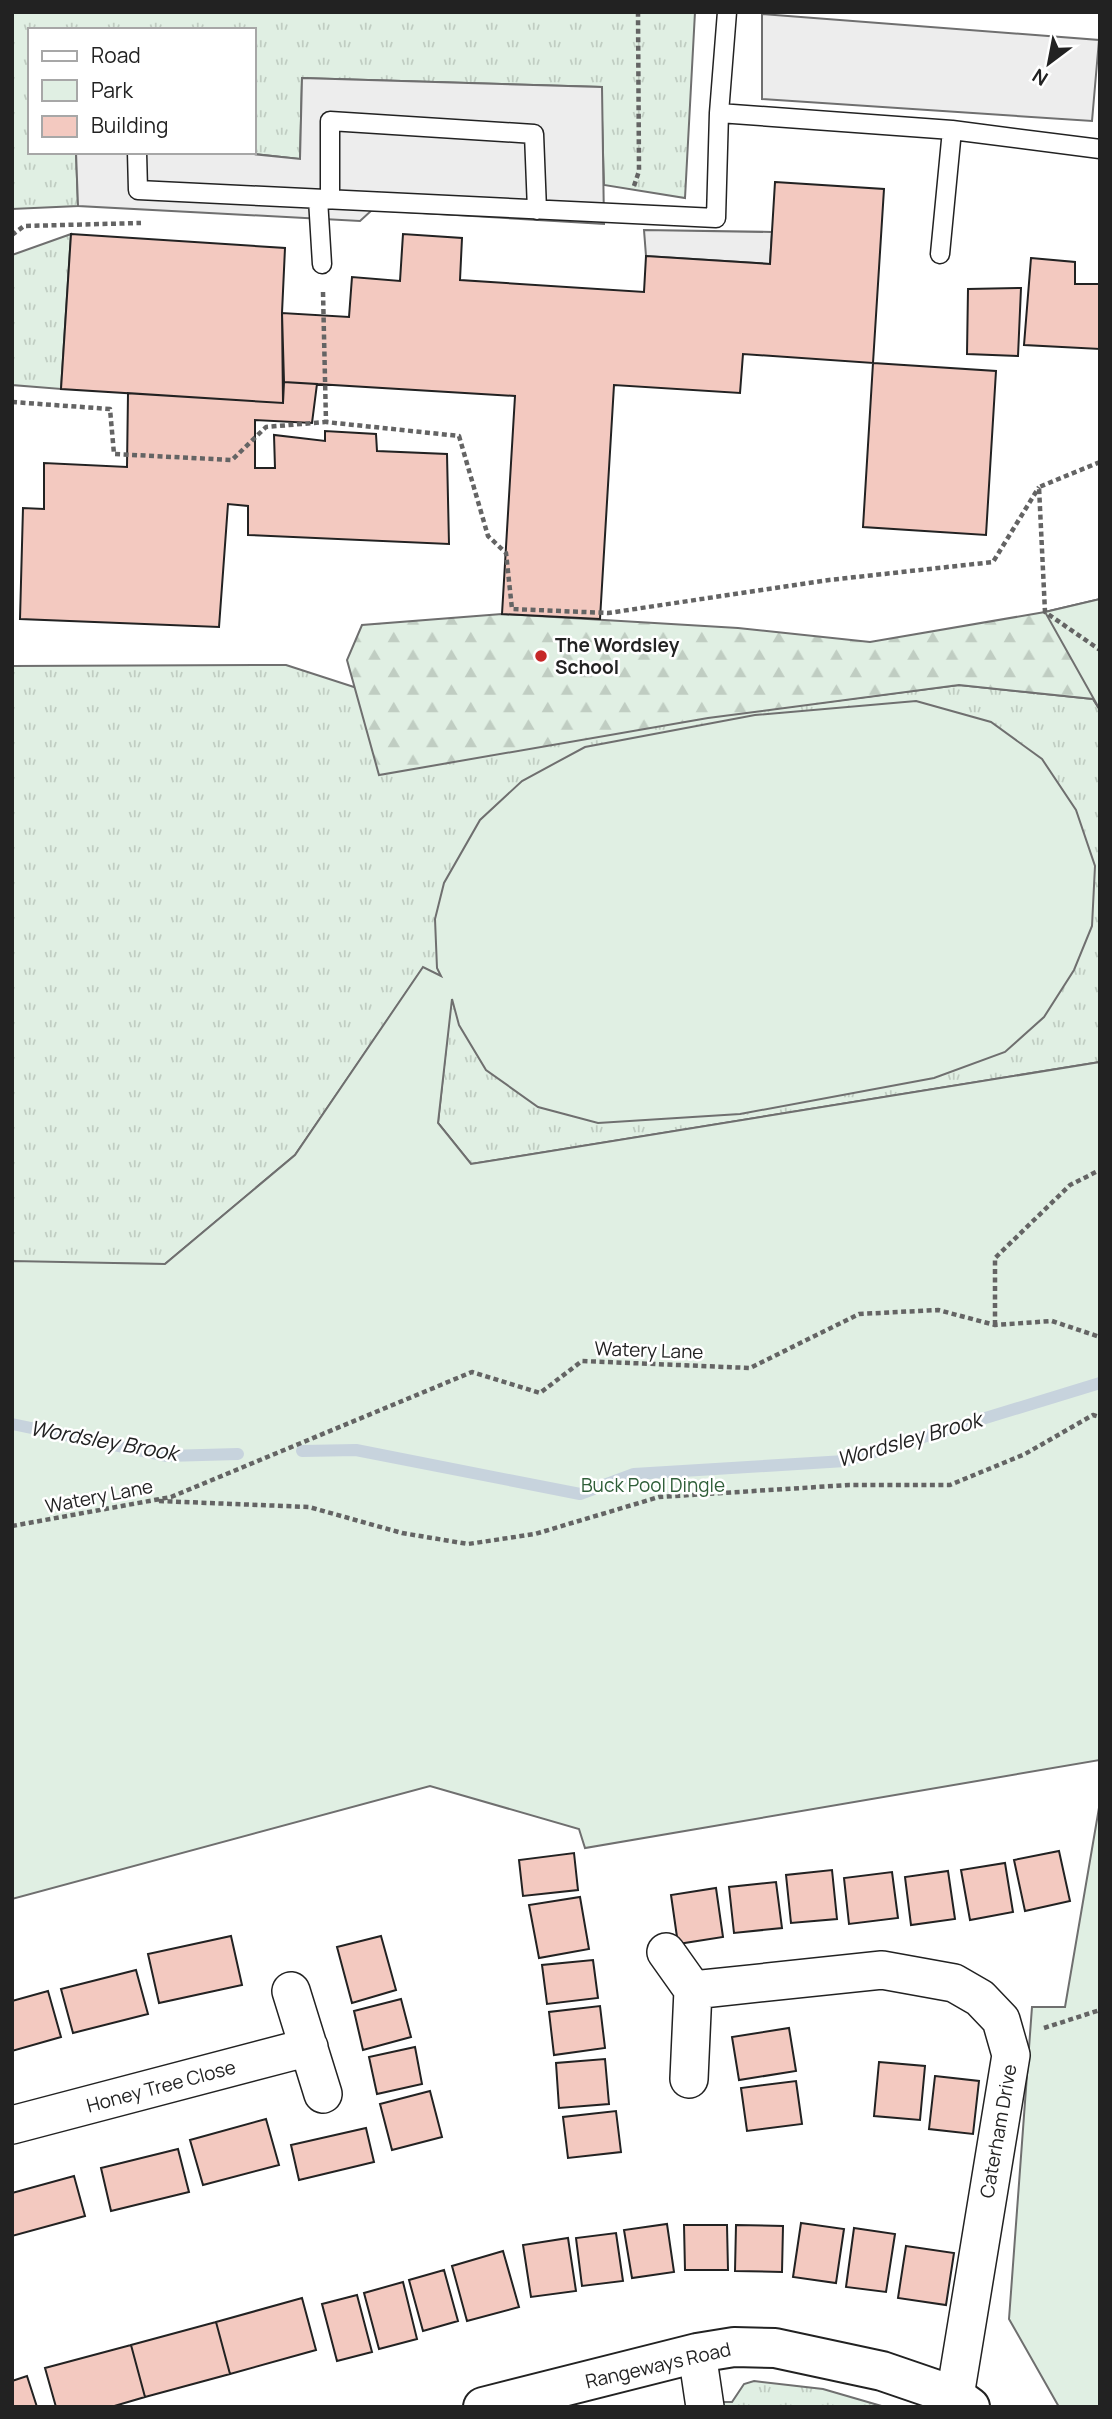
<svg xmlns="http://www.w3.org/2000/svg" width="1112" height="2419" font-family="Manrope,sans-serif">
<style>
.grass{fill:url(#grass-tufts);stroke:#6f6f6f;stroke-width:2}
.forest{fill:url(#forest-firs);stroke:#6f6f6f;stroke-width:2}
.park{fill:#e0efe3;stroke:#6f6f6f;stroke-width:2}
.parking{fill:#ededed;stroke:#6f6f6f;stroke-width:2}
.lines{fill:none;stroke-linecap:round;stroke-linejoin:round}
.stream{stroke:#c7d3dd;stroke-width:12}
.building{fill:#f3c9c0;stroke:#222;stroke-width:2}
.service-casing{stroke:#222;stroke-width:21}
.minor-casing{stroke:#222;stroke-width:40}
.tertiary-casing{stroke:#222;stroke-width:42}
.path{stroke:#646464;stroke-width:4.5;stroke-dasharray:5 3.5;stroke-linecap:butt}
.service{stroke:#fff;stroke-width:18}
.minor{stroke:#fff;stroke-width:37}
.tertiary{stroke:#fff;stroke-width:38}
.poi-dot{fill:#c62828;stroke:#fff;stroke-width:2.5}
.labels{text-anchor:middle;dominant-baseline:central;stroke-width:5;stroke-linejoin:round;paint-order:stroke}
.poi-label{font-size:19px;font-weight:bold;fill:#222;stroke:#fff;text-anchor:start}
.street-label{font-size:19px;fill:#222;stroke:#fff}
.park-label{font-size:19px;fill:#2f5e38;stroke:#fff}
.water-label{font-size:21px;font-style:italic;fill:#222;stroke:#fff}
</style>
<defs>
<pattern id="grass-tufts" width="24" height="20" patternUnits="userSpaceOnUse" patternTransform="scale(1.75)"><rect width="24" height="20" fill="#e0efe3"/><path d="M3 7l-1-3M5 7V3M7 7l1-3M15 17l-1-3M17 17v-4M19 17l1-3" fill="none" stroke="#c0cdc2"/></pattern>
<pattern id="forest-firs" width="22" height="20" patternUnits="userSpaceOnUse" patternTransform="scale(1.75)"><rect width="22" height="20" fill="#e0efe3"/><path d="M5 1l3.5 6h-7zM16 11l3.5 6h-7z" fill="#c0cdc2"/></pattern>
</defs>
<rect width="100%" height="100%" fill="#fff"/>
<path class="grass" d="M12,12H695L685,198L604,185L601,87L302,78L300,159L234,152H254V30H30V152H76L78,206L12,209Z
M71,234L61,389L12,385V255Z
M286,665L357,688L640,726L959,685L1093,699L1100,710V1062L471,1164L438,1123L453,982L423,968L295,1155L165,1264L12,1263V666Z
M754,2381L823,2389L885,2407H720V2402H732L744,2384Z"/>
<path class="forest" d="M1100,599V710L1093,699L959,685L708,718L379,775L347,660L362,625L502,614L738,628L870,642L1045,612Z"/>
<path class="park" d="M1100,599V710L1045,612Z
M916,701L991,722L1042,759L1076,810L1095,866L1092,926L1074,970L1044,1017L1005,1052L934,1078L740,1114L598,1123L538,1107L486,1070L459,1025L452,999L438,1123L471,1164L1100,1062V1760L585,1848L579,1829L430,1786L12,1899V1261L165,1264L295,1155L423,967L441,976L437,968L435,919L444,883L480,820L522,781L585,747L755,715Z
M1100,1802V2407H1059L1009,2319L1032,2007H1065Z"/>
<path class="parking" d="M762,14L1099,40L1092,121L762,99Z
M302,78L602,87L604,224L372,210L360,221L78,206L76,152H234L300,159Z
M644,230L772,232L770,264L646,256Z"/>
<g class="lines">
<path class="stream" d="M12,1424L166,1456L238,1454
M302,1451L356,1450L580,1494L634,1474L845,1461L1100,1383"/>
</g>
<path class="building" d="M775,182L884,189L873,363L743,354L740,393L614,385L600,619L502,614L515,396L284,382L282,313L349,317L352,277L400,281L403,234L462,238L460,280L644,292L646,256L770,264Z
M71,234L285,248L282,313L283,403L61,389Z
M1031,258L1075,262V284H1100V349L1024,345Z
M1021,288L1018,356L967,354L968,289Z
M873,363L996,371L986,535L863,527Z
M284,382L317,384L312,423L255,420V468H275L274,435L325,441V431L376,434L377,451L447,454L449,544L248,535V506L228,504L219,627L20,619L23,508L44,509V463L127,467L128,393L283,403Z
M1059,1851L1070,1901L1025,1911L1014,1860Z
M574,1853L578,1890L523,1896L519,1860Z
M1005,1863L1013,1912L970,1920L961,1870Z
M832,1870L837,1919L791,1923L786,1875Z
M948,1871L955,1919L911,1925L905,1877Z
M892,1872L898,1918L849,1924L844,1878Z
M776,1882L782,1928L734,1933L729,1887Z
M716,1888L723,1937L678,1944L671,1895Z
M580,1897L589,1949L539,1958L529,1905Z
M231,1936L242,1985L159,2003L148,1954Z
M381,1936L396,1990L352,2003L337,1947Z
M593,1960L598,1998L547,2004L542,1965Z
M136,1970L148,2014L73,2033L61,1989Z
M48,1991L61,2037L12,2051V2001Z
M401,1999L411,2037L363,2050L354,2011Z
M600,2006L605,2048L554,2055L549,2012Z
M789,2028L796,2071L739,2080L732,2037Z
M415,2047L422,2084L377,2094L369,2057Z
M605,2059L609,2104L559,2108L556,2063Z
M879,2062L925,2066L920,2120L874,2116Z
M935,2076L979,2081L973,2134L929,2129Z
M796,2081L802,2124L747,2131L741,2088Z
M430,2091L442,2137L392,2150L380,2104Z
M616,2111L621,2152L568,2158L563,2117Z
M266,2119L279,2165L203,2185L190,2140Z
M366,2128L374,2162L299,2180L291,2145Z
M178,2149L189,2192L111,2211L101,2168Z
M74,2176L85,2216L12,2236V2193Z
M801,2223L844,2229L836,2283L793,2277Z
M667,2224L674,2272L632,2278L624,2230Z
M684,2225H727L728,2270H685Z
M736,2225L783,2226L782,2272L735,2271Z
M854,2228L895,2234L886,2292L846,2287Z
M616,2233L623,2281L582,2286L576,2238Z
M568,2238L576,2291L531,2297L523,2245Z
M906,2246L954,2253L946,2305L898,2298Z
M503,2251L519,2307L467,2321L452,2266Z
M444,2270L458,2321L423,2331L409,2280Z
M403,2282L417,2339L379,2349L364,2293Z
M357,2295L372,2352L337,2361L322,2304Z
M302,2298L316,2350L230,2374L216,2322Z
M216,2322L230,2374L145,2397L131,2345Z
M131,2345L145,2397L111,2407H56L45,2368Z
M27,2376L37,2407H12V2381Z"/>
<g class="lines">
<g class="service-casing">
<path id="service" d="M719,113L952,130L1100,149
M137,152L138,190L716,218L719,113L727,12
M318,199L322,264
M330,199V121L534,134L537,210
M940,254L952,130"/>
</g>
<g class="minor-casing">
<path id="minor" d="M666,1952L693,1990L689,2079
M693,1990L882,1970L954,1983L980,1998L1001,2020L1011,2055L955,2396
M291,1991L323,2094
M12,2125L309,2047
M697,2353L705,2407"/>
</g>
<g class="tertiary-casing">
<path id="tertiary" d="M483,2407L697,2353L734,2347L775,2348L882,2371L955,2396L970,2407"/>
</g>
<path class="path" d="M634,186L639,171L638,12
M12,235L24,226L141,223
M323,292L326,422L459,436L488,536L506,553L512,609L608,613L829,580L993,562L1039,487
M12,402L110,409L114,454L232,460L266,427L325,422
M1100,462L1039,487L1045,612L1100,650
M995,1325V1258L1070,1185L1100,1170
M159,1501L309,1507L402,1533L468,1544L535,1534L659,1497L849,1485H950L1025,1454L1093,1415L1100,1417
M12,1526L171,1497L472,1372L540,1393L582,1361L750,1368L859,1314L938,1310L995,1325L1052,1321L1100,1337
M1044,2028L1100,2010"/>
<use href="#service" class="service"/>
<use href="#minor" class="minor"/>
<use href="#tertiary" class="tertiary"/>
</g>
<circle class="poi-dot" cx="541" cy="656" r="7"/>
<g class="labels">
<g class="poi-label">
<text x="555" y="645">The Wordsley<tspan x="555" dy="22">School</tspan></text>
</g>
<g class="street-label">
<text transform="translate(649 1350) rotate(2)">Watery Lane</text>
<text transform="translate(99 1496) rotate(-11)">Watery Lane</text>
<text transform="translate(161 2086) rotate(-15)">Honey Tree Close</text>
<text transform="translate(998 2131) rotate(-80)">Caterham Drive</text>
<text transform="translate(658 2365) rotate(-13)">Rangeways Road</text>
</g>
<g class="park-label">
<text x="653" y="1485">Buck Pool Dingle</text>
</g>
<g class="water-label">
<text transform="translate(909 1439) rotate(-16)">Wordsley Brook</text>
<text transform="translate(104 1440) rotate(10)">Wordsley Brook</text>
</g>
</g>
<rect width="1112" height="2419" fill="none" stroke="#222222" stroke-width="28"/>
<rect x="28" y="28" width="228" height="126" fill="#ffffff" stroke="#a7a7a7" stroke-width="2"/>
<rect x="42" y="51" width="35" height="10" fill="#ffffff" stroke="#a7a7a7" stroke-width="2"/>
<text x="91" y="63" font-size="21" fill="#222222">Road</text>
<rect x="42" y="80" width="35" height="21" fill="#e0efe3" stroke="#a7a7a7" stroke-width="2"/>
<text x="91" y="98" font-size="21" fill="#222222">Park</text>
<rect x="42" y="116" width="35" height="21" fill="#f3c9c0" stroke="#a7a7a7" stroke-width="2"/>
<text x="91" y="133" font-size="21" fill="#222222">Building</text>
<g transform="translate(1049 63) rotate(212)" stroke="#ffffff" stroke-width="5" paint-order="stroke">
<path d="M0-5L12 26L0 18L-12 26Z" fill="#222222"/>
<text y="-10" font-size="19" font-weight="bold" text-anchor="middle" fill="#222222">N</text>
</g>
</svg>
